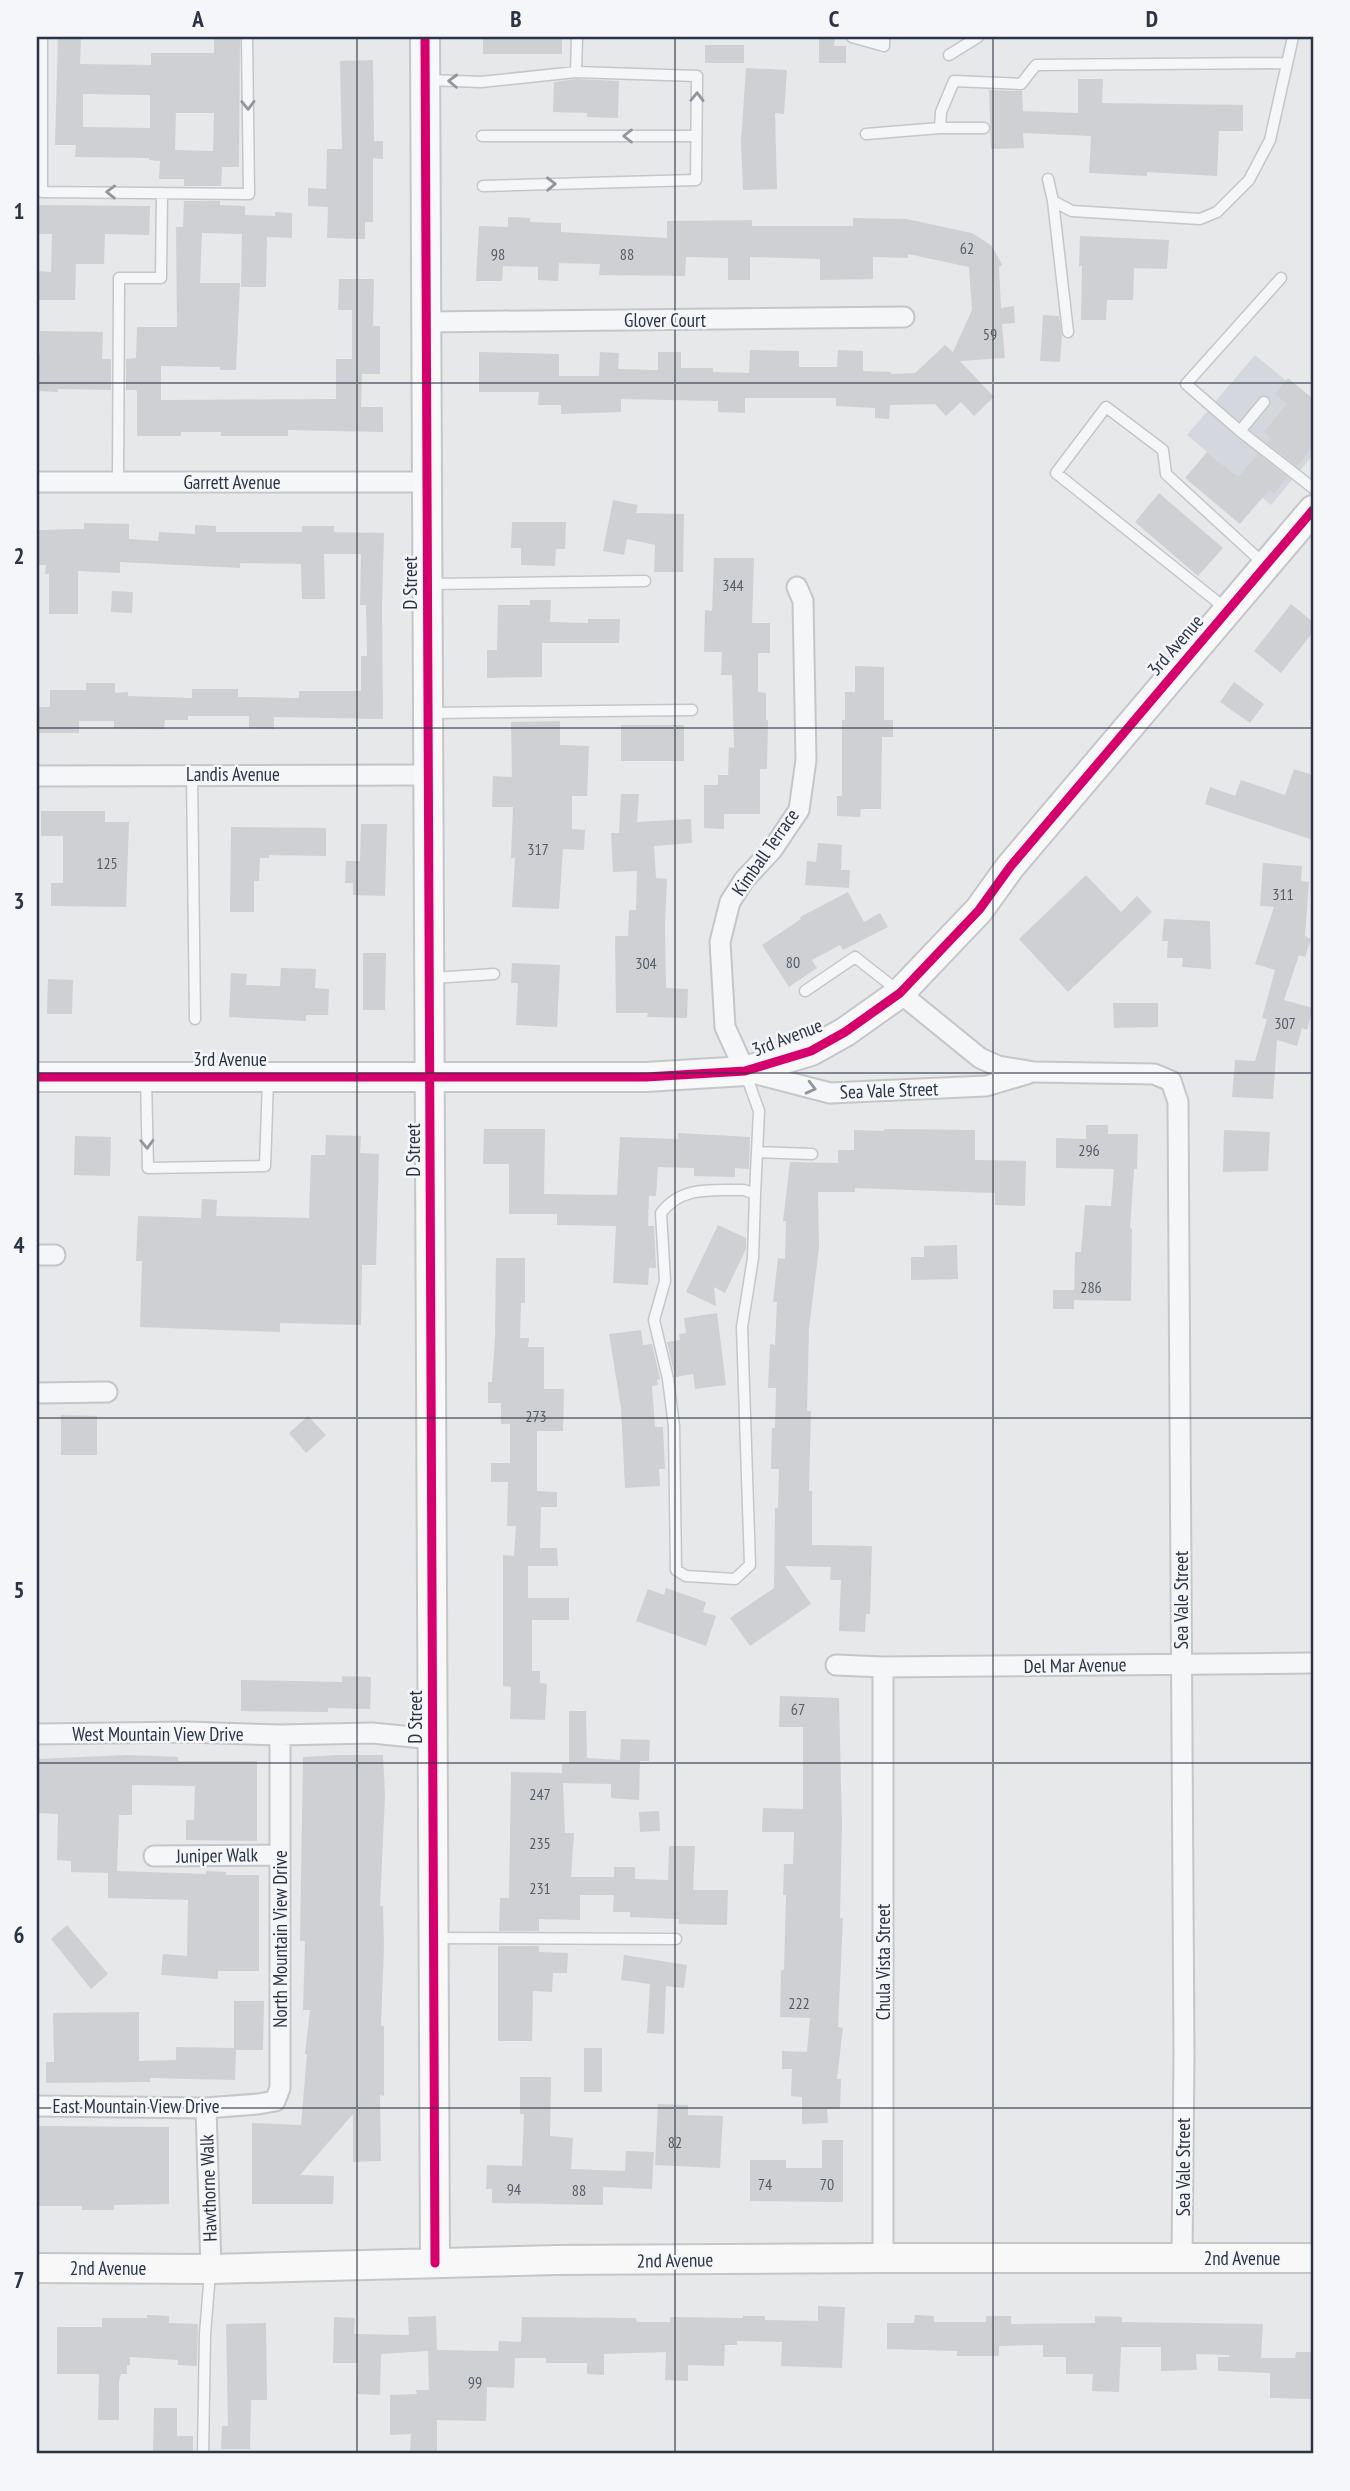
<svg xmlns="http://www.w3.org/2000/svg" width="1350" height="2491" font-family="'PT Sans Narrow',sans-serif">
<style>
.built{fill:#d4d7dd}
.building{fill:#ced0d3;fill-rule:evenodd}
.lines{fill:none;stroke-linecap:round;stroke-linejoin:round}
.lane-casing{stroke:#c4c6c8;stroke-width:13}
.street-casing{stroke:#c4c6c8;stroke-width:23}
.secondary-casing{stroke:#c4c6c8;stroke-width:32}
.lane{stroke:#f5f6f7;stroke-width:10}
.street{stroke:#f5f6f7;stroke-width:19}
.secondary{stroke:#f8f8f8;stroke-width:28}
.cycleway-casing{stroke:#f4f6f9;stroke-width:13}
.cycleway{stroke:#d6006c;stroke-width:9}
.oneway{stroke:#90959e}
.grid{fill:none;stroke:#2b3445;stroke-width:2;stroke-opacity:0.55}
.labels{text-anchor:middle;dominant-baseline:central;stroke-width:5;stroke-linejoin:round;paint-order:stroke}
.number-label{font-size:16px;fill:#545c69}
.street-label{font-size:19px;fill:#2b3445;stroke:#f4f6f9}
.neatline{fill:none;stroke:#2b3445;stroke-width:2.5}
.grid-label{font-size:23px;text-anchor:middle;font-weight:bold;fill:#2b3445}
</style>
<rect width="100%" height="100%" fill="#e6e8ea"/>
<path class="built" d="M1255,355L1313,403V455L1271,505L1187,435Z"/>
<path class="building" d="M58,37H81L80,64L151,65V53H214V37H240L239,167H222L221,186H184V179H159L160,161L149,160V158L75,157L76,145H55ZM83,94L150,95V128L83,127ZM176,113H214L213,151L175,150Z
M483,37H562V54H483Z
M819,38H835L834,46H846V63H819Z
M705,45H744V63H705Z
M373,60L374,141H383V159L373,158V222H365V239L327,238L328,207L308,206V188L326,189L327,149H342L340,61Z
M746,68L787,70L784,114L775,113L777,189L743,190L741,142Z
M576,79L619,81L618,118L587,117V113L553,112L554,82Z
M1078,79H1103L1102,103L1243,105V131H1219L1217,176L1147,172V176L1089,173L1091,136L1023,133L1024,148L991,149L989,90L1022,91L1023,111L1078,113Z
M184,201H220V205L245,206V215L275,216V212L292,213V238L267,237L266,287H241L242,234L202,233L200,283H240L236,370H220V367L161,366V400L336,399V359H352V310H338L339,279H374L373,326H380V374H362L361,407H383V432L288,430V436H221V432H181V436H137V392L136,390H126V359L136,358L137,327H177L176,227H183Z
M37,205L150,206L149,235L105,234L104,264H76L75,300H37V271L51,272L52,234H37Z
M508,217L530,218V222L561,223V232L667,238V221L752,220V226H853V218L906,219L972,233L992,246L1002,265L999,267L1001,308L1014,306L1015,323L1002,324L1005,358L960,361L994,397L974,416L961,402L946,416L935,404L890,405L889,419L875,418V408L836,406V398H745V413L718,412V401L621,399V412L561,414V405H538L539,392H479V352L559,354V376H599L600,352L619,353L618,369L658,370V352H681V368H713V372L749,373L750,350L799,351V367H837L838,350L863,351V371L891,372V374L915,373L945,345L953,352L972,310L969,267L908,254V258L873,257V279L820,280V259L750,257V280H728V258L686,257L685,276L599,275L600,264L559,263L558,281L538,280V267L503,266L502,281H476L479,226L508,227Z
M1080,236L1169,240L1167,269L1134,268L1133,300H1107L1106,320H1081L1082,266H1079Z
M1043,315L1059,316L1062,336L1060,362L1040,361Z
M40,331L103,332L102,359H111V390L58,389V392L37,391V353H40Z
M1288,378L1313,399V446L1297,466L1267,443L1271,438L1264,432L1287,404L1275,394Z
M1207,452L1238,477L1258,454L1287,477L1274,494L1269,490L1240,524L1185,478Z
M1159,493L1223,548L1198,576L1135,522Z
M613,500L638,505L636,513L684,514L683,572H654L655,545L627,539L624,555L603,551Z
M512,522H566L565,549H556L555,566L521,565V548H511Z
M84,523L129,524V539L158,541L159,532L195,534V525L216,526V532H302V526H334V532L384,533L382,606L383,719L274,717V729L249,728V716H188V720H165L164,729L114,728V721H79V733H37V707H50V690H86V683H115V693L128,692V696L192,698V689H238V697L299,698V691H361V656H367L366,605H360L361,554H324L325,599H302L301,564L240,563V568L120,562V573L78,571V614H49V574H45L46,565H37V530L84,529Z
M714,558H754L752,623H770V653H758V692L766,693V720H768L767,769H760V814H724V829L704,828V785H718V775H728L729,747L734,748L732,675H721L722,652H704L705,610L712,611Z
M112,591L133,592L132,613L111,612Z
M530,600H551L550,622L588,623V619H620L619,643H542V677L487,678V650H497L498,605H530Z
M1291,604L1313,622V632L1281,673L1254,651Z
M855,666L884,667V720H893V737H882L881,809H861L860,817L837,816V796H842V720H845V692H855Z
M1234,682L1264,704L1250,723L1220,702Z
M560,721V745L589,746L587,796H572V829L585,830L584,850L563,849L559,909L512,907L515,858H511L513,807H492L493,776L512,777L511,722Z
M621,725H684V761H621Z
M1294,769L1313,775V840L1205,804L1210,787L1235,796L1241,780L1285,795Z
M621,794H639L637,822L691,819L692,843L654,846L656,878L667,879L665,926L666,988L688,989L687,1018L647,1017L648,1013H616L615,936H628L629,910H636L637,871L613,872L611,833H619Z
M41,811H105V822H129L126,907L51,906V883H63V836H41Z
M361,824H387L385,896L353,895V883H345L346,861H360Z
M231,827L326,828V856L269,855V858H260L259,881H254V912H230Z
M818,843L842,845L841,870H850L849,888L805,885L807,861L816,862Z
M1263,863L1302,866L1301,881L1309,882L1305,936L1311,939L1305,957L1299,955L1284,1000L1313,1008L1307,1030L1302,1028L1297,1046L1277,1040L1273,1099L1232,1097L1235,1060L1255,1061L1267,1019L1262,1018L1275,970L1255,964L1274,907L1260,906Z
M1086,875L1121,912L1137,896L1152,912L1068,992L1019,939Z
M848,892L864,922L880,913L888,927L843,950L840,945L812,960L817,968L789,987L762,945L801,919L800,917Z
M1164,919L1210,921L1211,969L1182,967L1183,958H1167L1168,941H1162Z
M363,953H386L385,1010H363Z
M512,963L560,965L557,1027L516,1025L518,983H511Z
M281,968L316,969L315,988L329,989L328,1015H306V1021L229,1017L231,973L247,974L246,985L280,986Z
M48,979L73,980L72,1014H47Z
M1113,1003H1158V1027L1114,1028Z
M1086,1125H1108V1134H1138L1137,1169H1134L1130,1228L1132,1229L1131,1301L1074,1300L1075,1252H1081L1085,1205L1111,1206L1114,1169L1056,1168V1138L1086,1139Z
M484,1129H545L544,1194L617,1195L620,1137L678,1139V1133L750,1137L749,1169L735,1168V1177L694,1176V1168L658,1167L656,1196H649L648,1226H654L656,1268H649L648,1285L613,1283L616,1226L557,1225V1214H509V1164H483Z
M884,1129L975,1130V1160L1026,1161L1025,1206L995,1205V1193L855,1188V1192H818L819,1247L809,1329L807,1411H811L809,1491H812V1545L872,1546L870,1614H866L865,1632L839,1631L841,1580H830L831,1567L785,1566L811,1604L750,1646L730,1618L774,1588L775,1508H778L779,1469H771L772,1428H775L776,1388H768L770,1344L775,1345L777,1302H773L778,1258L785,1259L786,1221H783L790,1162L838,1163V1150H854V1130L884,1131Z
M1224,1130L1270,1132L1268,1171L1223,1172Z
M326,1135L361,1136L360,1153L379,1154L376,1265H362L361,1325L280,1323V1332L140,1327L142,1261H136L138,1216L201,1218L202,1199L217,1200L216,1216L309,1218L311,1155H325Z
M75,1136L111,1137L110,1176L74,1175Z
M718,1225L746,1238V1249L725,1293L714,1287L716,1306L686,1292Z
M957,1245L958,1279L911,1280V1257H924V1246Z
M496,1258H525V1303H521L520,1338H529L528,1347H544V1389H564L563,1431H537V1491L557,1492V1507H541L540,1548H557L558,1566H528V1598H569V1620H532V1671H540V1683L547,1684L545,1720L510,1719L511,1687L503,1686V1555L514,1556L516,1526H507L508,1482H491V1463H510V1424H501V1403H488V1382H492L495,1337Z
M1053,1290H1074V1309H1053Z
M717,1313L726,1385L695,1389L693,1374L675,1377L667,1342L680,1340L679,1334L686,1333L684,1318Z
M641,1330L643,1345L652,1344L660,1379L657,1380L658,1385L652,1386L655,1427H663L665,1469H659L660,1486L625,1488L621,1408L609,1334Z
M61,1415L97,1416V1455H61Z
M308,1416L326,1435L306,1453L289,1433Z
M666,1588L706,1602L703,1612L716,1616L706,1646L636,1621L648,1589L664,1595Z
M342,1676L371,1677L370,1709L328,1708V1712L241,1711V1680L342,1682Z
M780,1696L839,1698L842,1824L840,1918H843L838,2027L843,2028L837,2079H841L840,2109H827L828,2123L802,2124V2097L791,2096L792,2069H782V2051L807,2052L810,2018L780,2017L781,1970H784L786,1895H783L784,1864H793L794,1832H762L763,1808L803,1809V1727H779Z
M569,1711H586L587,1758L620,1760L621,1739L650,1740L649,1761H640L639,1800L611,1798V1784L563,1783L565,1833H574L571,1877H614V1867H635V1879L668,1880L669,1846H695L693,1890H728L727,1925L679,1924V1919L630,1917V1912H613L614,1895H580V1920L539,1919V1931H499L500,1898H509L511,1772L562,1773V1764H569Z
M127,1755L178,1757V1761H257V1841L186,1840V1820H194L195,1786L132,1785V1815H119L117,1871L206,1874V1871L226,1872V1875H259V1971H218V1979L161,1975L163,1954L187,1956L188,1900L108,1898V1873L71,1872V1861L57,1860L58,1814L37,1813V1759Z
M340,1755H383L385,1795L380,1906H383L384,1946L381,2026H384V2096L380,2095L381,2161L353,2162V2114L300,2175L334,2176L333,2204H252V2123L301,2125L307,2054H305L310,2010H303L305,1941H300L303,1757Z
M659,1811L660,1831L640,1832L639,1812Z
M67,1925L108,1974L91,1989L51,1939Z
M498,1946H539V1952L568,1953L567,1973H553L552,1992L533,1991L532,2041H498Z
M624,1955L687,1965L684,1988L666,1986L664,2034L647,2033L650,1984L621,1980Z
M234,2001H264L263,2050H236L235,2080L150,2078V2082L46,2083V2062H54L53,2013L139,2012V2061L176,2060V2047L234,2048Z
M584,2048H602V2092H584Z
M520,2077H551L550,2136L573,2138L571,2169L625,2171L626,2151L654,2152L652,2189L603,2187V2205L492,2203V2189H486L487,2165L522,2166L524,2114H520Z
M658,2104L688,2105V2115L723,2116L720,2168L655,2165Z
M37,2126L169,2127V2204L114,2205V2210H82V2206H37Z
M822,2140H843V2202L750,2201V2160H786V2168H822Z
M818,2306L845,2307L842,2368L781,2366L782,2342L737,2341V2345H725L724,2366L688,2365V2381L665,2380L666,2352L604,2354V2375L587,2374V2363H546V2358H515L514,2388L487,2387L486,2421L437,2420V2454H410L411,2434L390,2435V2395L417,2394L416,2390H429L428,2351L381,2354L380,2395L357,2394L358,2363H333L334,2317L355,2318L354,2334L409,2335L408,2317L436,2316L437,2350L498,2351L499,2341L521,2342L522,2317L636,2318L637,2322H670V2317L743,2318V2316H765V2320L818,2321Z
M147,2315L169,2316V2323L198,2324L197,2366L178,2365V2360L130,2357V2365H127V2374H121L119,2381V2420H98L99,2374H57V2327H102V2318H147Z
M915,2315L934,2316V2322H986V2316H1011V2324L1095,2323V2316L1122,2317V2322L1263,2324L1261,2358H1295L1296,2352H1313V2399L1270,2398V2373L1218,2371V2357H1229V2355L1196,2354L1197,2370L1161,2371V2347H1121L1119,2392L1092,2391L1093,2374H1066V2357H1043V2345L999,2346V2356H957V2351L887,2349V2323H914Z
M266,2323L267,2400H251L250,2449H221L222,2426H228L226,2324Z
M154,2408H177V2436H193V2454H153Z"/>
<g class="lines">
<g class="lane-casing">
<path id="lane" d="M42,37V192L249,194L247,37
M852,37L884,46V37
M949,55L978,37
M576,72L577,37
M428,80L481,82L576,72L697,76L696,180L483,186
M940,128H984
M866,134L940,128L941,112L954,81L1021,84L1036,65L1287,63
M482,136H696
M1048,179L1053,201L1072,211L1200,219L1217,212L1249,180L1270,140L1293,37
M1053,201L1068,332
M1264,402L1240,431L1313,488
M1240,431L1186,384L1281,278
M118,482L119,278H161L162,193
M431,584L645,581
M1225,608L1056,473L1106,407L1163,450L1166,474L1263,563
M432,713L692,710
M192,774L195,1019
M433,978L494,974
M805,991L855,957L897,990
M745,1072L759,1111L755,1194
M146,1080L148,1168L265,1166L268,1081
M758,1152L812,1154
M744,1190L755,1194L753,1258L742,1327L750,1565L735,1579L686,1576L676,1570L674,1426L668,1379L654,1320L665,1281L661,1213C682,1185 713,1191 744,1190Z
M434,1938L676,1939
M203,2454L205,2334L210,2273"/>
</g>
<g class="street-casing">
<path id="street" d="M426,322L904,317
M37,482H427
M797,587L803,601L806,760L799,810L772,850L744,880L730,902L720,942L725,1027L745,1071L830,1093L986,1086L1027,1074
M37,776L428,775
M900,993L980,1058L998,1066L1034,1072L1154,1074L1171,1081L1178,1102L1184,2054L1182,2257
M37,1255H55
M37,1393L107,1392
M836,1665L883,1667L1313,1663
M883,1667V2258
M37,1734L187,1732L280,1735L372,1733L433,1739
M154,1856L280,1855
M37,2106L206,2108L258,2104L275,2101L280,2088V1735
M206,2108L211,2269"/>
</g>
<g class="secondary-casing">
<path id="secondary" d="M425,37L435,2263
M37,1077H646L745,1071L811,1051L845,1032L900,993L979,910L1010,867L1313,510
M37,2268L211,2269L555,2260L883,2258H1313"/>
</g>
<use href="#lane" class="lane"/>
<use href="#street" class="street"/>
<use href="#secondary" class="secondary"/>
<g class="cycleway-casing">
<path id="cycleway" d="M425,37L435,2263
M37,1077H646L745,1071L811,1051L845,1032L900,993L979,910L1010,867L1313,510"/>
</g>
<use href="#cycleway" class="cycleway"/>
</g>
<defs><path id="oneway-chevron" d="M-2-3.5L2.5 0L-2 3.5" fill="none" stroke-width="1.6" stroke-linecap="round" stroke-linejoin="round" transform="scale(1.75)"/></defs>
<g class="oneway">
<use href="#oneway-chevron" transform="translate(453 81) rotate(-178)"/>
<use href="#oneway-chevron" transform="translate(697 97) rotate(-89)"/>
<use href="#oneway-chevron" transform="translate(248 105) rotate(89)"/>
<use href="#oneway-chevron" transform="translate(628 136) rotate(-180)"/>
<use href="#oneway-chevron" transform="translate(551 184) rotate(-1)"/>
<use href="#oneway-chevron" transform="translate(111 192) rotate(-179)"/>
<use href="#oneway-chevron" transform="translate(811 1088) rotate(14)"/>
<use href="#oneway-chevron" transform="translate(147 1144) rotate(88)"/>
</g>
<path class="grid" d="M357,37V2454M675,37V2454M993,37V2454M37,383H1313M37,728H1313M37,1073H1313M37,1418H1313M37,1763H1313M37,2108H1313"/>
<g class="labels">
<g class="number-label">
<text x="967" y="248">62</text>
<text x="498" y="254">98</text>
<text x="627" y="254">88</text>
<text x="990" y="334">59</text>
<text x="733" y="585">344</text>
<text x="538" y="849">317</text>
<text x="107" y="863">125</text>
<text x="1283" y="894">311</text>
<text x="793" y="962">80</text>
<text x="646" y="963">304</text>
<text x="1285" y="1023">307</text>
<text x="1089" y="1150">296</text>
<text x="1091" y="1287">286</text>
<text x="536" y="1416">273</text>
<text x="798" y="1709">67</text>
<text x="540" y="1794">247</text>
<text x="540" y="1843">235</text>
<text x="540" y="1888">231</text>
<text x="799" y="2003">222</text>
<text x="675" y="2142">82</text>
<text x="765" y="2184">74</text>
<text x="827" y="2184">70</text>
<text x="514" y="2189">94</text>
<text x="579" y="2190">88</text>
<text x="475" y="2382">99</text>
</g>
<g class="street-label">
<text x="665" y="320">Glover Court</text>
<text x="232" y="482">Garrett Avenue</text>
<text transform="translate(410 583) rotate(-90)">D Street</text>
<text transform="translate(1175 645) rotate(-49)">3rd Avenue</text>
<text x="233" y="774">Landis Avenue</text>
<text transform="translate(765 852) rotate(-55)">Kimball Terrace</text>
<text transform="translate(787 1037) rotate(-21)">3rd Avenue</text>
<text x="230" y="1059">3rd Avenue</text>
<text transform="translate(889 1090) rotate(-2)">Sea Vale Street</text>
<text transform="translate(413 1150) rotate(-90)">D Street</text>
<text transform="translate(1181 1600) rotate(-90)">Sea Vale Street</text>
<text transform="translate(1075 1665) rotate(-1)">Del Mar Avenue</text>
<text transform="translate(415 1717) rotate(-90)">D Street</text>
<text x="158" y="1734">West Mountain View Drive</text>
<text transform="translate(217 1855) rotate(-1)">Juniper Walk</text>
<text transform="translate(280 1939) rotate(-90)">North Mountain View Drive</text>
<text transform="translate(883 1962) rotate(-90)">Chula Vista Street</text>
<text x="136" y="2106">East Mountain View Drive</text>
<text transform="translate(1183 2167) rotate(-90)">Sea Vale Street</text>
<text transform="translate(208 2188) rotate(-92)">Hawthorne Walk</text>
<text x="1242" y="2258">2nd Avenue</text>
<text transform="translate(675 2260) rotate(-1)">2nd Avenue</text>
<text x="108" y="2268">2nd Avenue</text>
</g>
</g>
<rect width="1350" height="2491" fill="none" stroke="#f4f6f9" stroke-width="77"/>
<rect x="38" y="38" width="1274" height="2414" class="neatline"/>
<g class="grid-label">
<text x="198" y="27">A</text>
<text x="516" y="27">B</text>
<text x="834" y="27">C</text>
<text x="1152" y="27">D</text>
<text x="19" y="219">1</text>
<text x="19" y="564">2</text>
<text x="19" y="909">3</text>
<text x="19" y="1253">4</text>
<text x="19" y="1598">5</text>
<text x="19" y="1943">6</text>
<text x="19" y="2288">7</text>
</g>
</svg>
